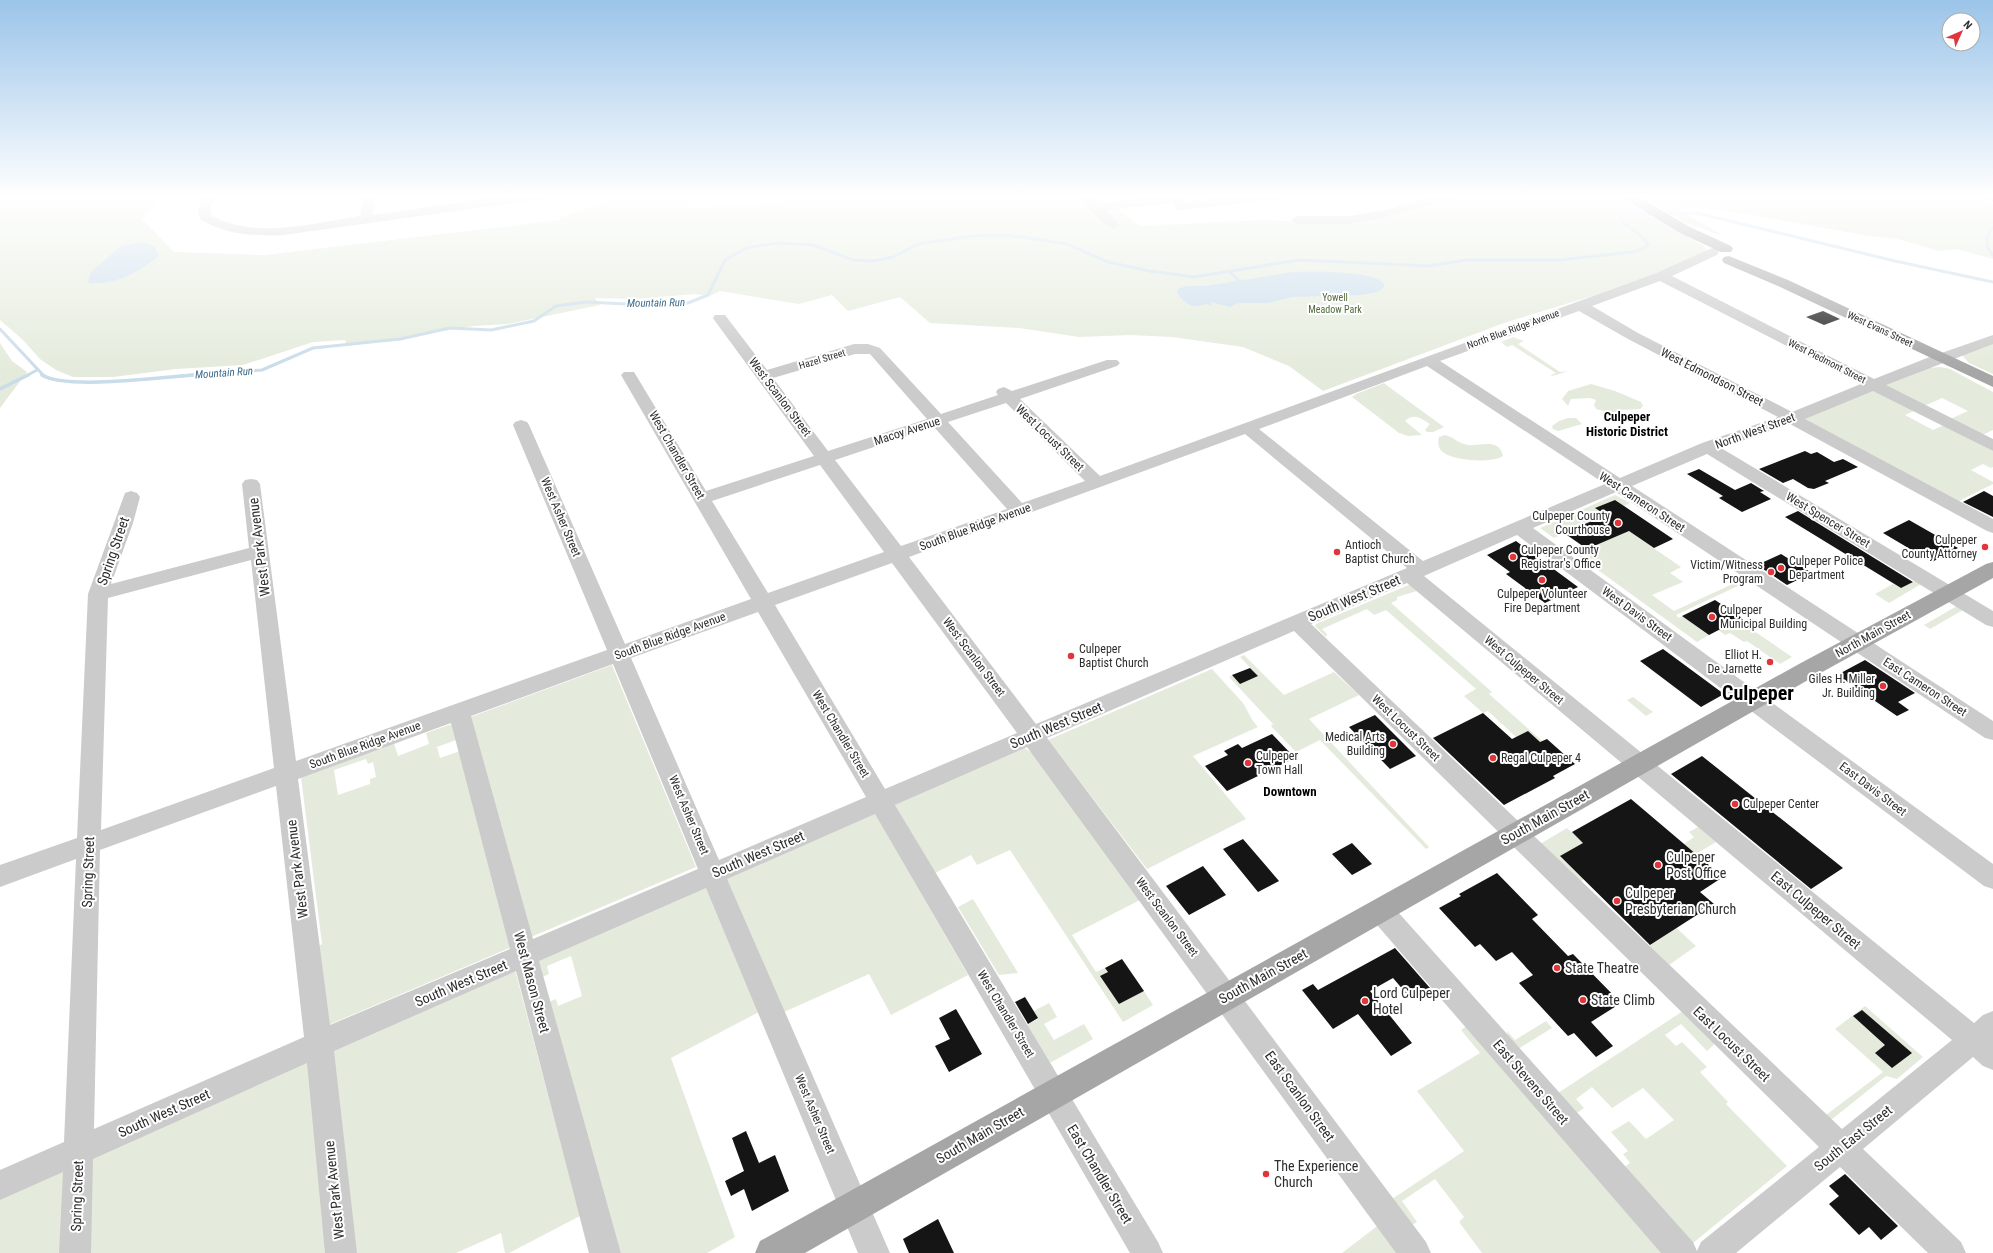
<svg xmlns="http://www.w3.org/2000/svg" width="1993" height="1253" font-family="'Roboto Condensed',sans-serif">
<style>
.green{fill:#e4ebdc;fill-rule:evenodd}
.water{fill:#c9dcea}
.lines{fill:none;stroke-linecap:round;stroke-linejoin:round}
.stream-far1{stroke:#c9dcea;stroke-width:3}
.stream{stroke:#c9dcea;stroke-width:3.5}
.building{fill:#151515}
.minor{fill:#cbcbcb;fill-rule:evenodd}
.major{fill:#a6a6a6;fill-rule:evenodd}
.poi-dot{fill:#e0363b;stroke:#fff;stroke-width:1.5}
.labels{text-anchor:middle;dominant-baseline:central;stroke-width:4;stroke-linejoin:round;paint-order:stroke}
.far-park-label{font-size:10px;fill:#50693d;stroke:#fff}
.far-street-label{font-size:10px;fill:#2e2e2e;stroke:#fff}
.far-water-label{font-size:11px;font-style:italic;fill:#3f6c8e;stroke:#fff}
.street-label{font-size:12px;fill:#2e2e2e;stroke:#fff}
.poi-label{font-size:12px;fill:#2e2e2e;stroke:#fff;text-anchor:start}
.neighbourhood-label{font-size:13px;font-weight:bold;fill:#000;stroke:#fff}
.near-street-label{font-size:14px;fill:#2e2e2e;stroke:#fff}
.near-poi-label{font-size:14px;fill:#2e2e2e;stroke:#fff;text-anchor:start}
.town-label{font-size:20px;font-weight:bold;fill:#000;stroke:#fff}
</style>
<rect width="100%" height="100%" fill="#fff"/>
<path class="green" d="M0,195H166L142,219L174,252L265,255L560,220L559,218L622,195L691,197L686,208L875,195H1098L1140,226L1262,220L1353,224L1462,195H1520L1526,198L1541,195H1614L1704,246L1708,254L1592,296L1504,323L1323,391L1289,366L1243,347L1172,337L1130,335L1079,337L1019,328L930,323L900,297L848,311L832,295L799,304L720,291L710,296L695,294L636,299L595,298L600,305L508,324L473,326L347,346L345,340L313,342L243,365L176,369L113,377H73L56,370L40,359L23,340L0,320Z
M1640,195H1965L1993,204V259L1957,249L1940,251L1898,239L1869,236L1735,212L1672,205L1720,234C1710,235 1704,226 1694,227L1652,204L1654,203Z
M1513,337L1524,341L1518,344L1560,372L1569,371L1552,376L1551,375L1556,373L1512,345L1507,347L1501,342Z
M0,343L12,361L27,372L0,408Z
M1993,343V374L1969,363L1962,355Z
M1940,367L1950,369L1993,392V430L1980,436L1948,420L1968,411L1942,398L1922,407L1881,386L1929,368Z
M1384,383L1389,387L1444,427L1433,432H1427L1425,430L1430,424C1422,419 1414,412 1405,421L1422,435L1408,436L1399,433L1352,397L1356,394Z
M1591,384L1615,391L1641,402L1643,406L1640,409L1621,410L1612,413L1596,409L1594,405L1596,400L1590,398L1571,399L1568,406L1562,399L1568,391Z
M1874,388L1916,410L1905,415L1933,430L1944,425L1993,451V467L1991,468L1983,464L1971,470L1993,482V484L1957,502L1802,418Z
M1568,418H1576L1582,424L1558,431L1553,429L1552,426L1559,421Z
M1445,435C1454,437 1459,444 1468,445C1479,447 1499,437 1503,456C1492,464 1447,461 1440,449C1438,446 1438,440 1439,437Z
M1615,495L1630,503L1624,506L1615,500L1596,508L1606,515L1554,538L1540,528Z
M1629,531L1681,567L1670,573L1683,582L1652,595L1674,611L1739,581L1742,584L1676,615L1679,618L1682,616L1709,635L1697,642L1576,554Z
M1915,581L1921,584L1889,603L1875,594L1893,584L1901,588Z
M1411,584L1417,591L1397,597V600L1391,603L1492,692L1489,694L1542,741L1540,743L1516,737L1488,711L1483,713L1464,696L1476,689L1386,610L1374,615L1367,609L1322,629L1327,634L1326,637L1315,626L1316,624Z
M1957,606L1963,610L1930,629L1924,625Z
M1738,620L1792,657L1780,664L1747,641L1744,642L1730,633L1725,635L1718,630Z
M1244,655L1284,695L1334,672L1359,695L1309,719L1429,847L1426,849L1320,740L1296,752L1271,726L1273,724L1229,677L1232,675L1240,684L1258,676L1240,657Z
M612,665L696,867L531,937L468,718Z
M1212,669L1243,703L1253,721L1258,727L1193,756L1246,819L1147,869L1048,740Z
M1633,697L1653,712L1646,716L1627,700Z
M452,724L456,740L437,747L440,758L460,751L512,947L326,1026L317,947L322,944L301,777L394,743L398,756L429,744L426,733ZM366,759L368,764L373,762L376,777L370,779V784L338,795L334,770Z
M1023,747L1031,752L1140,900L1072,935L1096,972L1105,968L1108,972L1100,977L1119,1004L1144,991L1153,1005L1123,1022L1010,850L977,865L971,855L935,873L895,805Z
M875,813L968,975L891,1015L869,974L784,1012L725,877Z
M1698,827L1716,842L1696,854L1684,844L1694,837L1689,832Z
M1567,828L1584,843L1560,857L1584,879L1580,882L1540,844Z
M1619,875L1696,946L1669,965L1649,946L1667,934Z
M709,885L761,1011L671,1058L735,1237L707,1253H621L548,1002L556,999L558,1006L582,996L571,956L547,966L549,974L540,978L535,961Z
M973,899L1018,973L999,975L958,907Z
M515,970L580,1216L509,1253H505L501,1233L456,1253H355L330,1051Z
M1049,1003L1057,1017L1044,1024L1054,1040L1084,1024L1093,1039L1048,1064L1027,1025L1038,1019L1034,1011Z
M1865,1006L1923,1057L1897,1079L1886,1076L1831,1120L1826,1115L1883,1072L1835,1029Z
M1686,1009L1718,1041L1707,1051L1681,1024L1665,1035L1676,1046L1682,1042L1707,1067L1700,1072L1728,1102L1726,1104L1787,1166L1693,1243L1623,1168L1630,1163L1623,1154L1628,1151L1611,1132L1629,1121L1646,1139L1674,1120L1643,1088L1612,1108L1592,1087L1576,1099L1584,1108L1577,1113L1558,1093Z
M1546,1021L1552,1028L1518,1049L1508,1037L1507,1031L1515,1040Z
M1468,1025L1670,1253H1482L1459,1222L1464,1217L1435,1179L1402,1201L1417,1222L1411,1226L1392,1199L1464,1151L1417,1091L1480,1053L1461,1030Z
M308,1060L329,1253H88L92,1155Z
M68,1162L63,1253H0V1192Z
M1381,1223L1403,1253H1342L1376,1227Z"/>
<path class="water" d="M142,242L155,247L159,256C137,273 117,285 88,283L91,272L121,246Z
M1292,272C1309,272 1379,269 1385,286L1378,292L1360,295L1292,297L1268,303H1238L1230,307L1211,302L1212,306L1206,304C1192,309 1184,304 1177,292L1178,289L1187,286H1206Z"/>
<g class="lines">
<path class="stream-far1" d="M1662,214L1697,213L1895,261L1993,282
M1993,227C1986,236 1984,247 1993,255
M1229,271L1239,281
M0,329L44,376
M26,376L37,370
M180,376L262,370L313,348L400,339L450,328L491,330L534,321L556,306L586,302L647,305L688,303L708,295L725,260L746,248L777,243L813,245L853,260L873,261L893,257L918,244L971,236L1007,235L1067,244L1108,262L1149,271L1194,277L1299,260L1429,266L1467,260H1559L1632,252L1645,248L1648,244L1640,235L1619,219L1620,216L1629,213L1654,214"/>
<path class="stream" d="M42,375C66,390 163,377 194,375
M0,389L28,375"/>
</g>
<path class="building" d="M1823,311L1840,319L1824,325L1806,317Z
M1805,451L1811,454L1817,452L1834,462L1843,459L1858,467L1825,481L1829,483L1814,489L1808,488L1793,479L1783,483L1759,469Z
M1699,469L1735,490L1751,483L1764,491L1760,492L1771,499L1742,512L1719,498L1723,496L1687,474Z
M1984,491L1993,496V517L1963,502Z
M1615,500L1624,506L1673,539L1654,548L1629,531L1587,549L1564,533L1606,515L1595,508Z
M1798,511L1913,582L1901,588L1785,517Z
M1909,520L1958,548L1932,562L1883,533Z
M1516,541L1540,559L1578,587L1545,603L1506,574L1510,572L1487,555Z
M1781,554L1812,573L1787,585L1757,565Z
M1715,600L1742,618L1709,635L1682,616Z
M1663,649L1724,694L1701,707L1640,661Z
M1865,660L1915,693L1898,702L1909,710L1897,716L1837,675Z
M1250,668L1258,676L1240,684L1232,675Z
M1483,713L1512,739L1528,731L1540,742L1547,739L1575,764L1553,776L1555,778L1504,805L1433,738Z
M1375,715L1416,756L1390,769L1349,727Z
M1272,734L1295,758L1227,791L1205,766L1228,755L1224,751L1238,744L1242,748Z
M1702,756L1843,868L1811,889L1671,774Z
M1631,799L1723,877L1700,892L1714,904L1650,945L1560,856L1583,843L1572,832Z
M1243,839L1279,881L1258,892L1223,849Z
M1352,843L1372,864L1352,875L1332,854Z
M1203,866L1226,895L1189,915L1166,886Z
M1497,873L1538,915L1532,919L1568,956L1573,954L1621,1003L1591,1022L1613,1046L1596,1057L1574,1033L1568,1036L1519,983L1533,975L1512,952L1496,961L1480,944L1475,947L1439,908L1461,896L1459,894Z
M1395,948L1430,988L1411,999L1393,978L1370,991L1412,1043L1391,1056L1358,1014L1333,1029L1302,990L1313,984L1318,990Z
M1122,959L1144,991L1119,1004L1100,976L1108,972L1105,968Z
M1025,997L1038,1018L1028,1024L1015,1002Z
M956,1009L982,1054L949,1072L935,1046L950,1039L939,1018Z
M1862,1010L1912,1053L1892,1068L1875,1053L1885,1045L1853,1016Z
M746,1131L759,1163L775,1155L789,1191L752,1211L744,1189L731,1196L725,1181L744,1171L732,1138Z
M1845,1174L1898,1226L1881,1240L1869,1227L1859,1235L1829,1204L1839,1196L1829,1186Z
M938,1219L954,1253H909L903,1239Z"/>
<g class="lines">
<path class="minor" d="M206,195H219L211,206V215C255,240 313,223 360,216L364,195H376L373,215L512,195H548L542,199L283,235C254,236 227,235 201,220C195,211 201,203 206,195Z
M1078,195H1091L1099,203L1178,195L1184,202L1244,195H1288L1282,199L1181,210L1177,209L1172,203L1106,210L1120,225L1114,229C1104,226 1084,204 1078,195Z
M1436,195H1457L1455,198L1395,215L1350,224H1297L1291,220L1297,216H1350L1389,209Z
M1712,248L1717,249L1719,252L1717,255L1672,276L1874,379L1927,358L1993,335V344L1886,385L1993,439V451L1873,391L1805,419L1993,519V533L1987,531L1790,424L1721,448L1993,611V627L1986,625L1707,454L1632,486L1993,721V740L1985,738L1616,492L1533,528L1993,864V889L1984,886L1517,535L1424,576L1974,1023L1983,1015L1993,1011V1070L1983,1066L1973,1057L1863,1149L1961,1242L1966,1253H1928L1840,1167L1736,1253H1661L1371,918L1367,910L1371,902L1380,899L1389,902L1693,1242L1697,1251L1701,1242L1819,1147L1294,631L1047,738L1426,1242L1431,1253H1396L1027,747L895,805L1158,1242L1163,1253H1130L875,814L727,879L890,1253H858L706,888L539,961L621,1253H589L516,971L334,1051L357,1253H325L307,1063L93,1159L91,1253H59L63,1172L0,1200V1170L64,1142L76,859L0,887V865L77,838L88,594L125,493L131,491L137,493L140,497L133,523L111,584L249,548L242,484L245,480L251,479L257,480L260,484L296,761L607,650L513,425L515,422L521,420L527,422L529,425L625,644L751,599L621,375L624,372H634L706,491L814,456L715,321L713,318L715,315H725L767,370L854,344H868L880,348L941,414L998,395L996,392L998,389L1004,387L1012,391L1107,360H1117L1120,363L1117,366L1020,399L1100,476L1656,273ZM1660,281L1861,384L1792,412L1638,333L1592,306ZM1579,311L1628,339L1778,417L1702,443L1620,478L1440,361ZM855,354H870L927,419L828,451L773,378ZM1427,366L1605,484L1423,561L1259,429ZM1006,403L1085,481L1022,503L948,422ZM934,427L1007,509L901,546L835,460ZM1245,434L1407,568L1036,724L909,557ZM820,465L884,552L768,593L712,501ZM251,560L274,768L101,830L108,598ZM892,563L1017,733L885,789L775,605ZM1407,583L1952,1040L1842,1129L1311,624ZM758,612L866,797L719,860L631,658ZM613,664L698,869L533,939L471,716ZM451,723L510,949L330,1025L298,779ZM276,786L304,1037L94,1129L100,850Z"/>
<path class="major" d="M1618,195H1635L1690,227L1731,246L1733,249L1731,252H1721L1680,233Z
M1980,195H1993V201L1981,198Z
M1729,256L1788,280L1993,376V387L1778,286L1724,263L1722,260L1724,257Z
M1993,562V578L1815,676L805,1253H755L760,1241L1799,664L1986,564Z"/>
</g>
<linearGradient id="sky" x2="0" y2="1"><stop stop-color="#9bc4e9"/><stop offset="0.53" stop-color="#fff"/><stop offset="1" stop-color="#fff" stop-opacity="0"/></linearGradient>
<rect width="1993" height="371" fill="url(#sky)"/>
<g class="poi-dot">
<circle cx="1618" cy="523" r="4"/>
<circle cx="1985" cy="547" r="4"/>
<circle cx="1337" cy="552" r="4"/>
<circle cx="1513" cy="557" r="4"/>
<circle cx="1781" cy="568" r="4"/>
<circle cx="1771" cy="572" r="4"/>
<circle cx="1542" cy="580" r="4"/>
<circle cx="1712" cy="617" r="4"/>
<circle cx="1071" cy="656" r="4"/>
<circle cx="1770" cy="662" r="4"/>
<circle cx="1883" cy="686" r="4"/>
<circle cx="1393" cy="744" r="4"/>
<circle cx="1493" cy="758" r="4"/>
<circle cx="1248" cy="763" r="4"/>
<circle cx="1735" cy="804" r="4"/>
<circle cx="1658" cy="865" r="4"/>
<circle cx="1617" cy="901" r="4"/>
<circle cx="1557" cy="968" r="4"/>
<circle cx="1583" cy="1000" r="4"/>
<circle cx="1365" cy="1001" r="4"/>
<circle cx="1266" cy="1174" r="4"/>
</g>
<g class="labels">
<g class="far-park-label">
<text x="1335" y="297">Yowell<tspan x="1335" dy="12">Meadow Park</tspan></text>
</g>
<g class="far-street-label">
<text transform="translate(1513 329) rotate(-20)">North Blue Ridge Avenue</text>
<text transform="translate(1880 329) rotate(25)">West Evans Street</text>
<text transform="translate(822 359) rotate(-17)">Hazel Street</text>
<text transform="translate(1827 361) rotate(27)">West Piedmont Street</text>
</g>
<g class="far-water-label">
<text transform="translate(656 303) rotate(-1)">Mountain Run</text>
<text transform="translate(224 373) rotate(-4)">Mountain Run</text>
</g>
<g class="street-label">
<text transform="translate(1712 377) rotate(27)">West Edmondson Street</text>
<text transform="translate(780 397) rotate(53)">West Scanlon Street</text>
<text transform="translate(907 431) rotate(-18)">Macoy Avenue</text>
<text transform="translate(1755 431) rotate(-20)">North West Street</text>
<text transform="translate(1050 438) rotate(44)">West Locust Street</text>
<text transform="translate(677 455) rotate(60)">West Chandler Street</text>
<text transform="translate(1642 502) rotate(33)">West Cameron Street</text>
<text transform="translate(561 517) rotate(67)">West Asher Street</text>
<text transform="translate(1828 520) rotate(31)">West Spencer Street</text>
<text transform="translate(975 527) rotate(-20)">South Blue Ridge Avenue</text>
<text transform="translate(1637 614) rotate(36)">West Davis Street</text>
<text transform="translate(1873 634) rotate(-29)">North Main Street</text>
<text transform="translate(670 636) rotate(-20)">South Blue Ridge Avenue</text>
<text transform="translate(974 657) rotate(53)">West Scanlon Street</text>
<text transform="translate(1524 670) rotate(40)">West Culpeper Street</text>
<text transform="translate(1925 687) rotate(33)">East Cameron Street</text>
<text transform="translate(1406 728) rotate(44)">West Locust Street</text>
<text transform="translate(841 734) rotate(59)">West Chandler Street</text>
<text transform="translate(365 745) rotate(-20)">South Blue Ridge Avenue</text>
<text transform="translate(1873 789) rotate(37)">East Davis Street</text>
<text transform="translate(689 815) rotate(67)">West Asher Street</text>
<text transform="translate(1167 917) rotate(53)">West Scanlon Street</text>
<text transform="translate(1006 1014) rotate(59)">West Chandler Street</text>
<text transform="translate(815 1114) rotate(67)">West Asher Street</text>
</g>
<g class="poi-label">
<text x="1610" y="516" text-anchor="end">Culpeper County<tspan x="1610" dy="14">Courthouse</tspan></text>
<text x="1977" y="540" text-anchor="end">Culpeper<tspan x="1977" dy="14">County Attorney</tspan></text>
<text x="1345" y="545">Antioch<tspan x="1345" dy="14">Baptist Church</tspan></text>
<text x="1521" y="550">Culpeper County<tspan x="1521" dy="14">Registrar's Office</tspan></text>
<text x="1789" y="561">Culpeper Police<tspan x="1789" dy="14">Department</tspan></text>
<text x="1763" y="565" text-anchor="end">Victim/Witness<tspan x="1763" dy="14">Program</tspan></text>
<text x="1542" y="594" text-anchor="middle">Culpeper Volunteer<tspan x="1542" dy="14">Fire Department</tspan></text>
<text x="1720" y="610">Culpeper<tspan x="1720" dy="14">Municipal Building</tspan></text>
<text x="1079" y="649">Culpeper<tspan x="1079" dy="14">Baptist Church</tspan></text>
<text x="1762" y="655" text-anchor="end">Elliot H.<tspan x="1762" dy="14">De Jarnette</tspan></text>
<text x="1875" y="679" text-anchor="end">Giles H. Miller<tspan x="1875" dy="14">Jr. Building</tspan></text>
<text x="1385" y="737" text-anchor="end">Medical Arts<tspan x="1385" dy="14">Building</tspan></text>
<text x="1256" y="756">Culpeper<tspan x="1256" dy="14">Town Hall</tspan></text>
<text x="1501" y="758">Regal Culpeper 4</text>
<text x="1743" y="804">Culpeper Center</text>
</g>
<g class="neighbourhood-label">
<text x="1627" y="416">Culpeper<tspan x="1627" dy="15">Historic District</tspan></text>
<text x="1290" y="791">Downtown</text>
</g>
<g class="near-street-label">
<text transform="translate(259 547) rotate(-97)">West Park Avenue</text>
<text transform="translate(113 551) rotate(-71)">Spring Street</text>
<text transform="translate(1354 598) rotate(-23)">South West Street</text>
<text transform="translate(1056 725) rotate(-23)">South West Street</text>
<text transform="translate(1545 817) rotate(-29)">South Main Street</text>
<text transform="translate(758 854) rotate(-23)">South West Street</text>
<text transform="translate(297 869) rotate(-97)">West Park Avenue</text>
<text transform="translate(88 872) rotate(-88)">Spring Street</text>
<text transform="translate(1816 910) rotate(40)">East Culpeper Street</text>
<text transform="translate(1263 976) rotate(-29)">South Main Street</text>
<text transform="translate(532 982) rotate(75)">West Mason Street</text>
<text transform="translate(461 983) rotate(-23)">South West Street</text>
<text transform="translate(1732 1044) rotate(44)">East Locust Street</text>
<text transform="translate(1531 1082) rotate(49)">East Stevens Street</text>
<text transform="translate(1300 1096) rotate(54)">East Scanlon Street</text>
<text transform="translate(164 1113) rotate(-24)">South West Street</text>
<text transform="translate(980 1135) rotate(-30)">South Main Street</text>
<text transform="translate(1853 1138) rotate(-39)">South East Street</text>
<text transform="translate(1100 1174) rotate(59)">East Chandler Street</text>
<text transform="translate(334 1190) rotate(-96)">West Park Avenue</text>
<text transform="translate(77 1196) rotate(-88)">Spring Street</text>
</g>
<g class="near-poi-label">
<text x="1666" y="857">Culpeper<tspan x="1666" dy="16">Post Office</tspan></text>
<text x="1625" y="893">Culpeper<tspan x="1625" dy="16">Presbyterian Church</tspan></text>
<text x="1565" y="968">State Theatre</text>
<text x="1373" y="993">Lord Culpeper<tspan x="1373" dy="16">Hotel</tspan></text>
<text x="1591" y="1000">State Climb</text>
<text x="1274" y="1166">The Experience<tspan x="1274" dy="16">Church</tspan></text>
</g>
<g class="town-label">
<text x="1758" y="693">Culpeper</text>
</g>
</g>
<g transform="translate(1961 32) rotate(45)"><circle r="19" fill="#ffffff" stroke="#ababab"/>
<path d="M0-3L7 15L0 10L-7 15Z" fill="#e0363b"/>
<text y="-6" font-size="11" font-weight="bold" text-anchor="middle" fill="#2e2e2e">N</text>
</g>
</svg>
